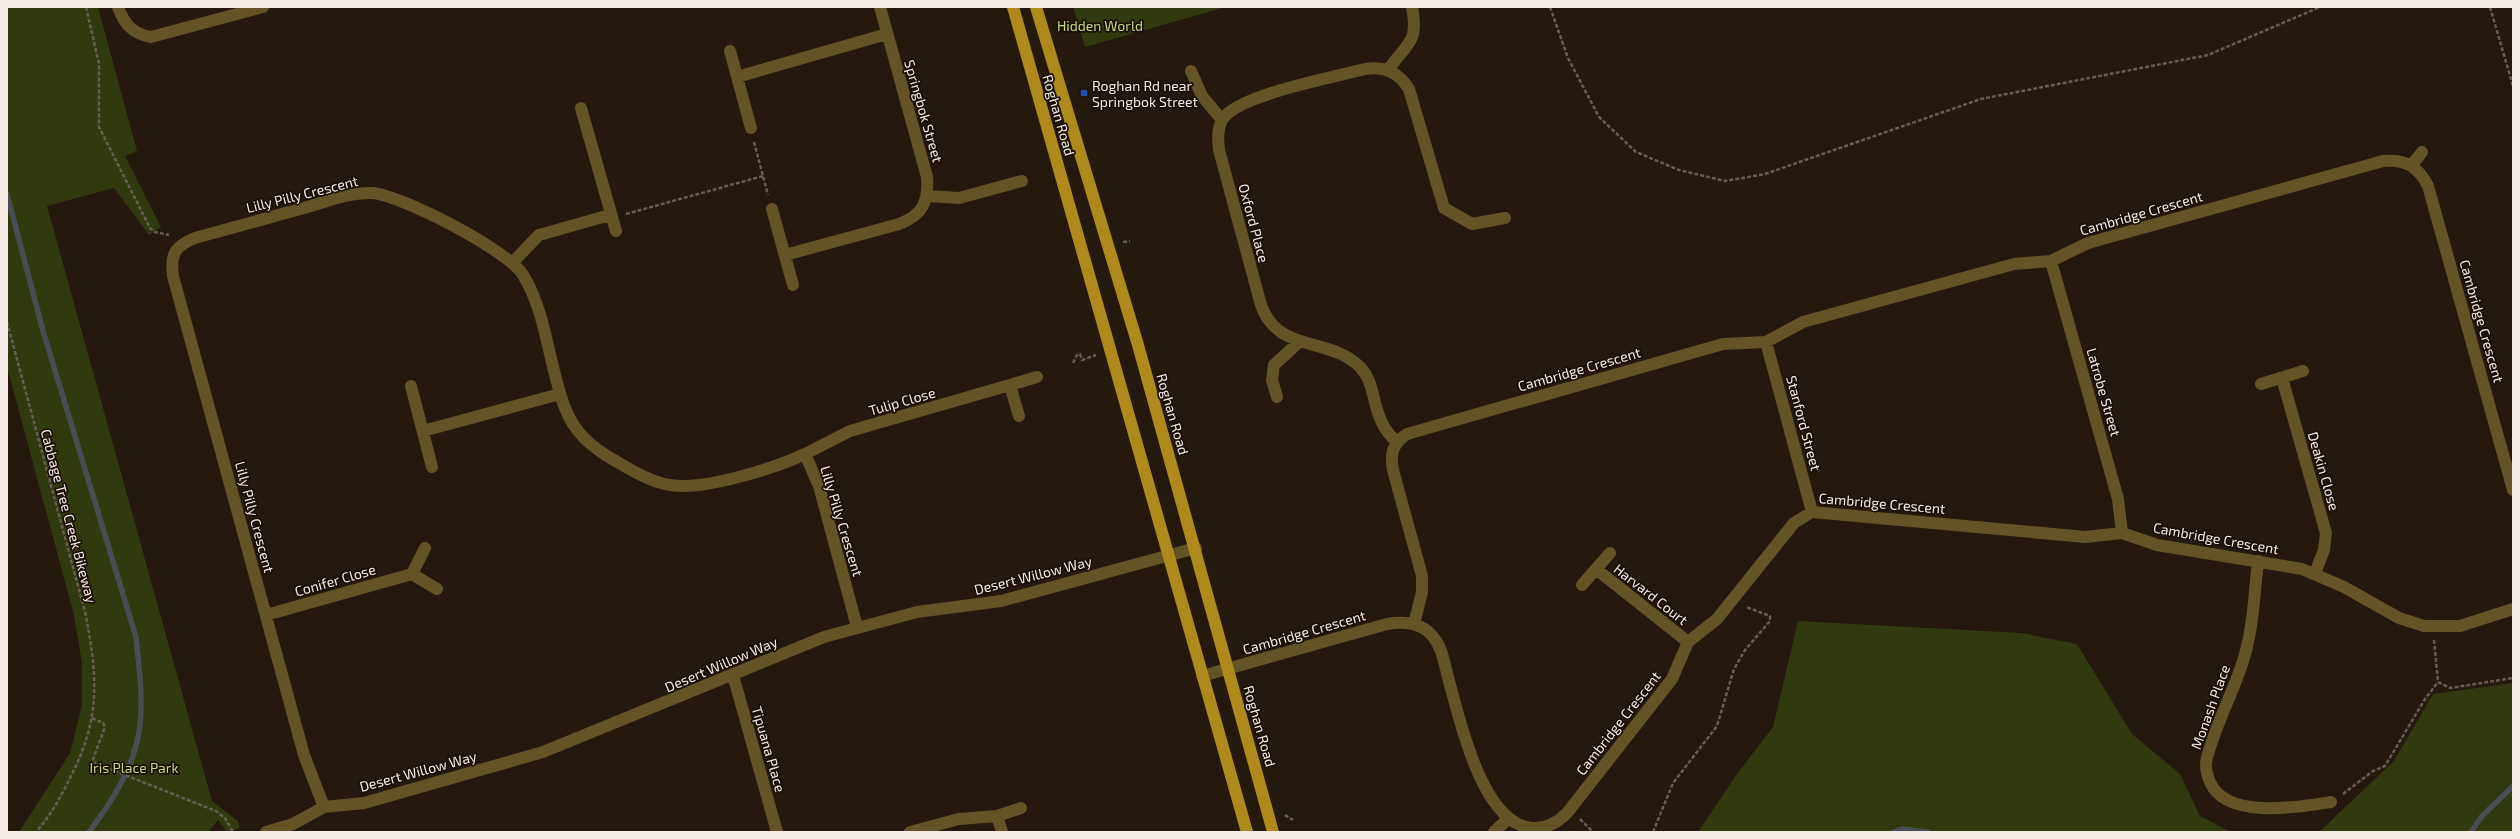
<svg xmlns="http://www.w3.org/2000/svg" width="2520" height="839" font-family="'Exo 2',sans-serif">
<style>
.green{fill:#303a0e}
.lines{fill:none;stroke-linecap:round;stroke-linejoin:round}
.stream{stroke:#494e52;stroke-width:5.5}
.path{stroke:#675c52;stroke-width:2.5;stroke-dasharray:4 2;stroke-linecap:butt}
.minor{stroke:#635326;stroke-width:12}
.major{stroke:#ad8a1b;stroke-width:12}
.transit-dot{fill:#1a4fb4;stroke:#1b0f05;stroke-width:1.5}
.labels{text-anchor:middle;dominant-baseline:central;stroke-width:3.5;stroke-linejoin:round;paint-order:stroke}
.park-label{font-size:14px;fill:#c0d980;stroke:#1b0f05}
.poi-label{font-size:14px;fill:#f4ebe4;stroke:#1b0f05;text-anchor:start}
.street-label{font-size:14px;fill:#f4ebe4;stroke:#1b0f05}
</style>
<rect width="100%" height="100%" fill="#25180d"/>
<path class="green" d="M7,7H98L137,151L125,156L161,227L149,235L114,188L47,206L212,801L238,821L240,828L227,832L218,820L208,832H19L70,753L82,705V664L74,615L7,367Z
M1073,7H1226L1085,47Z
M1798,621L2021,633L2077,644L2132,734L2180,774L2200,816L2231,832H1698L1737,774L1773,727Z
M2513,683V832H2319L2394,761L2433,694Z"/>
<g class="lines">
<path class="stream" d="M7,194L43,331L136,637C139,668 144,701 139,732C133,769 111,803 89,832
M1894,832L1902,829L1928,832
M2471,832L2482,816L2513,786"/>
<path class="path" d="M86,7L99,64V127L150,228L155,232L169,235
M1550,7L1568,58L1599,117L1636,152L1679,170L1725,181L1765,174L1981,99L2208,55L2320,7
M2490,7L2513,86
M754,142L768,195
M626,214L763,176
M1123,242L1130,241
M7,322L85,612C98,677 101,718 70,778C60,798 51,815 36,832
M1073,363L1077,355L1080,354L1082,360L1096,355
M2434,640L2438,682
M2438,682L2450,688L2513,678
M92,718L103,723L105,727L92,762L216,811L225,818L233,832
M2343,794L2373,771L2385,766L2425,699L2438,682
M1285,815L1293,820
M1580,819L1593,832
M1653,832L1673,783L1717,726L1734,669L1745,650L1770,621V616L1746,607"/>
<path class="minor" d="M118,7C124,24 133,34 151,37L263,7
M730,51L751,128
M1388,70C1407,43 1419,43 1412,7
M1191,71L1202,96L1222,120
M737,77L887,34
M581,108L616,231
M2412,165L2422,152
M928,196L959,198L1022,181
M772,209L793,285
M785,255L899,224C923,215 929,201 927,177L880,7
M2051,261L2118,499L2122,533
M513,262L539,235L610,215
M1766,342L1812,512
M2282,378L2326,533L2324,550L2315,573
M2261,384L2303,371
M411,386L432,467
M1277,397L1272,380L1274,365L1300,341
M1019,416L1010,385L1037,377
M423,431L560,394
M1397,442C1369,418 1379,386 1360,367C1330,336 1278,354 1261,305L1219,150C1218,140 1217,130 1222,120C1236,95 1335,77 1365,69C1385,66 1398,72 1409,89L1444,208L1472,224L1505,218
M805,454L850,431L1010,385
M425,548L412,574L437,589
M2258,561C2254,596 2253,634 2241,667C2231,697 2215,726 2207,758C2205,765 2207,775 2210,782C2226,820 2299,807 2331,802
M1596,569L1688,642
M1582,585L1610,553
M266,615L412,574
M1414,624L1422,592V576L1393,470C1390,454 1392,444 1407,434L1723,344L1766,342L1803,322L2014,264L2051,261L2088,243L2383,161C2405,159 2418,166 2428,186L2513,490
M733,675L777,832
M1202,676L1387,624C1405,621 1423,623 1434,638C1443,649 1445,667 1449,681C1460,720 1482,824 1532,828C1546,829 1557,823 1567,813L1672,679L1688,642L1717,619L1794,523L1812,512L2085,537L2122,533L2157,545L2302,569L2344,587L2399,618L2424,626H2460L2513,609
M324,807L304,755L173,276C170,254 175,246 195,238C231,228 268,218 304,208C326,202 349,192 372,193C401,195 508,250 523,275C546,311 549,367 565,408C574,432 591,447 614,460C631,470 650,482 670,485C703,491 775,468 805,454L819,486L857,627
M266,832L293,824L324,807L364,803L543,752L824,637L917,612L1001,601L1196,548
M910,832L959,819L997,816
M1002,832L997,816L1021,808
M1494,832L1509,818"/>
<path class="major" d="M1013,7L1247,832
M1036,7L1138,345L1273,832"/>
</g>
<rect class="transit-dot" x="1080" y="89" width="8" height="8" rx="2"/>
<g class="labels">
<g class="park-label">
<text x="1100" y="25">Hidden World</text>
<text x="134" y="767">Iris Place Park</text>
</g>
<g class="poi-label">
<text x="1092" y="85">Roghan Rd near<tspan x="1092" dy="16">Springbok Street</tspan></text>
</g>
<g class="street-label">
<text transform="translate(924 111) rotate(74)">Springbok Street</text>
<text transform="translate(1059 115) rotate(74)">Roghan Road</text>
<text transform="translate(302 194) rotate(-14)">Lilly Pilly Crescent</text>
<text transform="translate(2141 213) rotate(-16)">Cambridge Crescent</text>
<text transform="translate(1254 223) rotate(75)">Oxford Place</text>
<text transform="translate(2482 321) rotate(74)">Cambridge Crescent</text>
<text transform="translate(1579 369) rotate(-16)">Cambridge Crescent</text>
<text transform="translate(2104 392) rotate(74)">Latrobe Street</text>
<text transform="translate(902 401) rotate(-16)">Tulip Close</text>
<text transform="translate(1173 414) rotate(74)">Roghan Road</text>
<text transform="translate(1804 423) rotate(75)">Stanford Street</text>
<text transform="translate(2324 471) rotate(74)">Deakin Close</text>
<text transform="translate(1882 503) rotate(5)">Cambridge Crescent</text>
<text transform="translate(69 516) rotate(75)">Cabbage Tree Creek Bikeway</text>
<text transform="translate(255 517) rotate(75)">Lilly Pilly Crescent</text>
<text transform="translate(842 521) rotate(73)">Lilly Pilly Crescent</text>
<text transform="translate(2216 538) rotate(10)">Cambridge Crescent</text>
<text transform="translate(1033 575) rotate(-14)">Desert Willow Way</text>
<text transform="translate(335 580) rotate(-16)">Conifer Close</text>
<text transform="translate(1651 594) rotate(38)">Harvard Court</text>
<text transform="translate(1304 632) rotate(-16)">Cambridge Crescent</text>
<text transform="translate(721 664) rotate(-23)">Desert Willow Way</text>
<text transform="translate(2210 707) rotate(-70)">Monash Place</text>
<text transform="translate(1618 723) rotate(-52)">Cambridge Crescent</text>
<text transform="translate(1260 726) rotate(74)">Roghan Road</text>
<text transform="translate(769 749) rotate(74)">Tipuana Place</text>
<text transform="translate(418 771) rotate(-15)">Desert Willow Way</text>
</g>
</g>
<rect width="2520" height="839" fill="none" stroke="#f4ebe4" stroke-width="16"/>
</svg>
